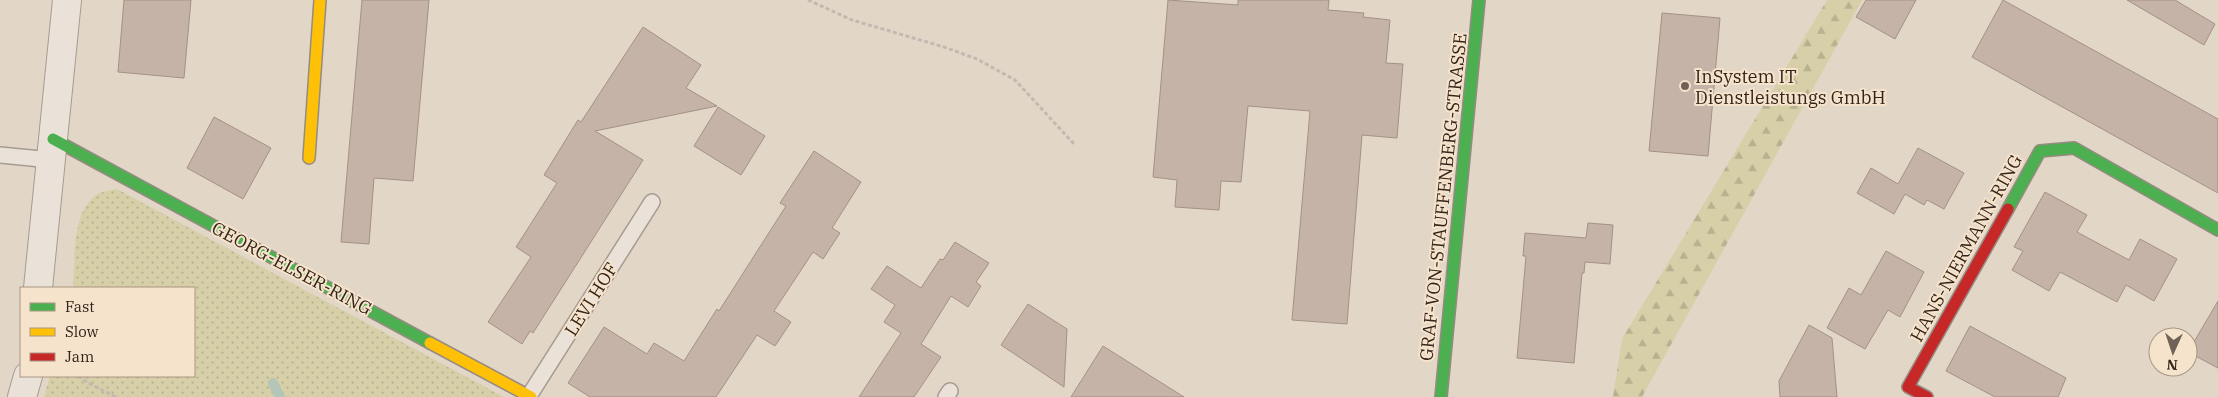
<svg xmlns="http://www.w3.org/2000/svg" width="2218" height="397" font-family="'IBM Plex Serif',serif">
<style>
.grass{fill:url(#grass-dots)}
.forest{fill:url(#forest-firs)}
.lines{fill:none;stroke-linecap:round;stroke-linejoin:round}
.stream{stroke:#b3c6b8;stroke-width:10}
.building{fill:#c6b3a8;stroke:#a29187}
.lane-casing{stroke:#a69b91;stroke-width:18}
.street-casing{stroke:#a69b91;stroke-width:30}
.fast-casing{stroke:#968b81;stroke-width:14}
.slow-casing{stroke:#968b81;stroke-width:14}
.jam-casing{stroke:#968b81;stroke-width:14}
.path{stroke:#c2b9b1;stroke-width:3;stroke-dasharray:4 2.5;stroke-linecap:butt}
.lane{stroke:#eae2d9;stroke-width:15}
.street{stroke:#eae2d9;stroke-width:28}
.fast{stroke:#4caf50;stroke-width:11}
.slow{stroke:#ffc107;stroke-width:11}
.jam{stroke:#c62828;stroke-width:11}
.poi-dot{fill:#716257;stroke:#f6e3cb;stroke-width:2}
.labels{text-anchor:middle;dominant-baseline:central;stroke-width:4;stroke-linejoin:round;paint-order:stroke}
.poi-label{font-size:18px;fill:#34231a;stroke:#f6e3cb;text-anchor:start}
.street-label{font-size:18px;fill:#34231a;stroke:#f6e3cb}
</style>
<defs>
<pattern id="grass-dots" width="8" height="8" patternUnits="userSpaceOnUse" patternTransform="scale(1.25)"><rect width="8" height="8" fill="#d6cfa8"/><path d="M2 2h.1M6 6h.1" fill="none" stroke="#b8b190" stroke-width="1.8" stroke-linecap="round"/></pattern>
<pattern id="forest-firs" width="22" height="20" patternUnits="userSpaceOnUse" patternTransform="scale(1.25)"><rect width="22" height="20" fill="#d6cfa8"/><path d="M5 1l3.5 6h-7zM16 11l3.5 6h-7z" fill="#b8b190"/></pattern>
</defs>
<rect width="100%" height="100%" fill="#e2d6c7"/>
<path class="grass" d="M117,189L504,397H44L50,376H194V288H73C76,260 70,211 98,194C104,191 111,190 117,189Z"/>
<path class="forest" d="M1827,0H1862L1642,397H1613L1622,339Z"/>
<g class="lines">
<path class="stream" d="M273,383L280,397"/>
</g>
<path class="building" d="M124,0H191L184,78L118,72Z
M362,0H429L413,181L374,178L369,244L341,242Z
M1168,0L1238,5V0H1329L1328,10L1364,13L1363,17L1390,20L1386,63L1403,64L1397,138L1362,135L1347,324L1292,320L1310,111L1248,106L1241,182L1221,181L1219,210L1175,207L1177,180L1153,177Z
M1866,0H1916L1895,39L1856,17Z
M2003,0L2218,119V193L1972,57Z
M2127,0H2175L2215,24L2204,45Z
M1662,13L1720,18L1708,156L1649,151Z
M643,27L701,65L686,88L717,106L595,131L643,160L533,333L530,331L522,344L488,322L531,257L516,247L557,183L544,175L578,120L581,122Z
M718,107L765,136L741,175L694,146Z
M214,117L271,148L243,199L187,168Z
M1918,148L1964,173L1944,209L1927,200L1924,205L1905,194L1894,214L1857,193L1871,168L1898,184Z
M814,151L861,182L832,228L840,233L823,259L813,252L774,311L791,322L775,346L757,335L716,397H590L568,383L604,327L647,354L654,343L684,361L717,309L719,311L786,206L780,203Z
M2045,192L2087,215L2077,232L2129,260L2140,239L2177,259L2154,301L2126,285L2117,302L2060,272L2049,291L2012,270L2023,251L2014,247Z
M1588,223L1613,225L1610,264L1585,262L1584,273H1582L1574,363L1517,358L1526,256H1523L1525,233L1586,238Z
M955,242L989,263L976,282L981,286L968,307L951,296L921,344L941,357L914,397H859L901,333L884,322L895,305L871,289L887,266L921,288L940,259L943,260Z
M1886,251L1924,272L1900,317L1888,310L1865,349L1827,328L1849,288L1861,295Z
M2218,301V368L2188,352Z
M1028,304L1067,329L1064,387L1001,345Z
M1809,325L1832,338L1837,397H1780L1779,381Z
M1970,326L2066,378L2058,397H1995L1946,371Z
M1103,346L1184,397H1071Z"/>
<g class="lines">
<g class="lane-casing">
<path id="lane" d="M0,155L51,160
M529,396L652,202
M946,397L950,391"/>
</g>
<g class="street-casing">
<path id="street" d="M38,288L67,0
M22,397L28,376"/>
</g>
<g class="fast-casing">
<path id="fast" d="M53,139L430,343
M2008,209L2040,151L2074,148L2218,230
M1441,397L1479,0"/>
</g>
<g class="slow-casing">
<path id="slow" d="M309,158L320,0
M430,343L531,397"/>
</g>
<g class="jam-casing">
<path id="jam" d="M1927,397L1908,387L2008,209"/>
</g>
<path class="path" d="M808,0L852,20L944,47L977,59L1015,80L1075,145
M78,376L92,385L116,397"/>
<use href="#lane" class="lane"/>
<use href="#street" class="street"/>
<use href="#fast" class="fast"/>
<use href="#slow" class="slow"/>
<use href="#jam" class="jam"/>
</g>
<circle class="poi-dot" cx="1685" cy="86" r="5"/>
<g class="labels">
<g class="poi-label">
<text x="1695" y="76">InSystem IT<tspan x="1695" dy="21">Dienstleistungs GmbH</tspan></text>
</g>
<g class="street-label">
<text transform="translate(1443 197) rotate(-84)">GRAF-VON-STAUFFENBERG-STRASSE</text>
<text transform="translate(1966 248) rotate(-61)">HANS-NIERMANN-RING</text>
<text transform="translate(292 268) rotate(28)">GEORG-ELSER-RING</text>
<text transform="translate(591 299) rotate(-58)">LEVI HOF</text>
</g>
</g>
<rect x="20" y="287" width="175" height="90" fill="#f6e3cb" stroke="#a89684"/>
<rect x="30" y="303" width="25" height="8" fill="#4caf50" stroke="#a89684"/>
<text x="65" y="312" font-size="15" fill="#34231a">Fast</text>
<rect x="30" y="328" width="25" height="8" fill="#ffc107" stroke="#a89684"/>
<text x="65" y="337" font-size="15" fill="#34231a">Slow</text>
<rect x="30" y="353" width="25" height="8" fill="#c62828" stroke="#a89684"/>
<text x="65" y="362" font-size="15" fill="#34231a">Jam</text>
<g transform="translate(2173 352) rotate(183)"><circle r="24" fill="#f6e3cb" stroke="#a89684"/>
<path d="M0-4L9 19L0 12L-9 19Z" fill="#716257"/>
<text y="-8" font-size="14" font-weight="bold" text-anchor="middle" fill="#34231a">N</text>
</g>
</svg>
